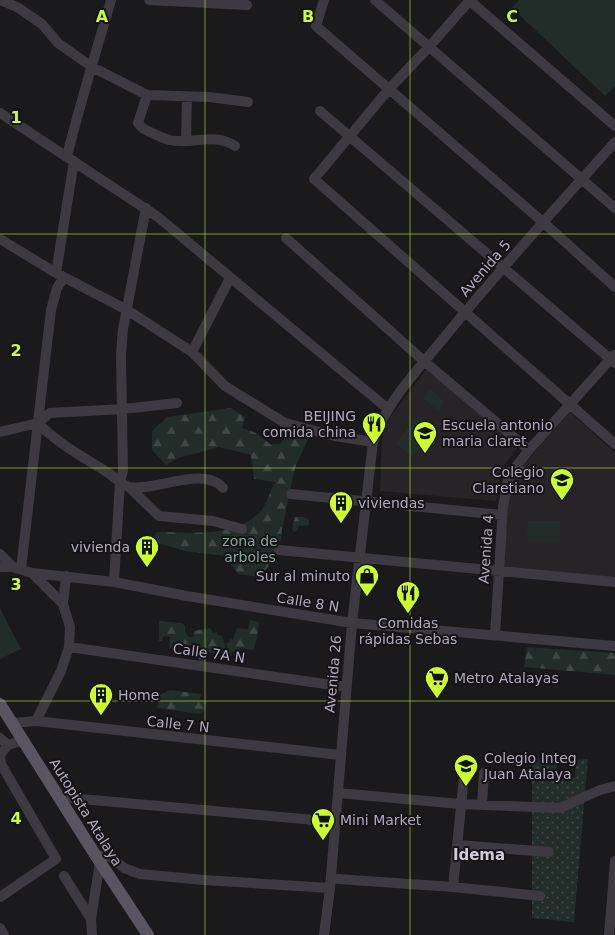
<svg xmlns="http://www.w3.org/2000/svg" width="615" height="935" font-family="'DejaVu Sans',sans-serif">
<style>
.built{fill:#272428}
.green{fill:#222c29}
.forest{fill:url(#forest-firs)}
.park{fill:url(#park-dots)}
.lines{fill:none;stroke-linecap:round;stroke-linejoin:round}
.minor{stroke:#3c3940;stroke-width:10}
.major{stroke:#595560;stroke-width:12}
.grid{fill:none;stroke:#ccfe2d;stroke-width:1;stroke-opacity:0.55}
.labels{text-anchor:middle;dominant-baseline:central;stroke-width:4;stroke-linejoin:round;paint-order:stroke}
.street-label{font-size:14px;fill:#afaabc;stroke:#151316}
.poi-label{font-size:14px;fill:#afaabc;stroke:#151316;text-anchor:start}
.park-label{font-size:14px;fill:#80a899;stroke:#151316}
.neighbourhood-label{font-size:15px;font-weight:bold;fill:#cfcbd7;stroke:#151316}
.grid-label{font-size:16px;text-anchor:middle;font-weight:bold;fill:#ccfe2d;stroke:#151316;stroke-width:4;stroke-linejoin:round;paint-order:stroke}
</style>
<defs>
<pattern id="forest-firs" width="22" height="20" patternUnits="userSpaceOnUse" patternTransform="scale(1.25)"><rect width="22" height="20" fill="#222c29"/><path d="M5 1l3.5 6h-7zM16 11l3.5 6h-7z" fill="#404846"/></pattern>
<pattern id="park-dots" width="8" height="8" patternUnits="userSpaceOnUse" patternTransform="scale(1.25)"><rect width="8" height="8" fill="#222c29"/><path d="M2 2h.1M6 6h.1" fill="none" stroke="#404846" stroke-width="1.8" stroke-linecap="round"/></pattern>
</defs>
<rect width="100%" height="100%" fill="#1a191b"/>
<path class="built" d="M428,367L519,446L501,469L496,501L380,491L382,437L391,416Z
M570,412L615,453V578L503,569L510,487L519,470Z"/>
<path class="green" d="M519,0H615V86L605,96L512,8Z
M430,389L445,402L438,411L423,398Z
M418,417L435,431L412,457L395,443Z
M528,521H560V543L527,542Z
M0,608L21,649L0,659Z"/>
<path class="forest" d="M231,408L245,417L242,428L256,433L270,444H280L293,427L320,435L309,437L295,468L282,529L281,540L276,545L274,559L260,577L238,574L225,556L185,551L152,541L156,532C190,532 233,538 259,513C266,506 270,491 275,482L254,479L251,455L219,447L178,458L166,465L152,450V431L167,417Z
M295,517H304L309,520V525L299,526L297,531L294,532L292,528Z
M250,620L259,622L257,639L253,650L240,648L239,653L232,652L231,656H229L226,652L228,649L226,643L230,642V639L233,640L237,628L248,629Z
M159,621L182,623L185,626V631L188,637H194V631L210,628L213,633L217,632V635L222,636L226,648L223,650V653H205V662L198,661L199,655L191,654L194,646L176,642L175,650L169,648L170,637L163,636L162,641H159Z
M527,647L615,653V675L524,667Z
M170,690L201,694L200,699L207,702L205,710L200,714L157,708L160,695Z"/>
<path class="park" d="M532,759L557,760L556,777L575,778L576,760L588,759L574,922L532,918Z"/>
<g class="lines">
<path class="minor" d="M0,0L17,7L42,24L58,43L92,67L147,95L209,97L248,102
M149,0L247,5
M324,0L316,26L543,222L615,287
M375,0L615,208
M469,0L615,126
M470,0L429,47L389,89L314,179L615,444
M147,95L138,123C141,128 145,130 150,132C156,135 163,138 169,140C190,145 216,132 235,146
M320,111L615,363
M0,113L158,217L388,409
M186,141L187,96
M67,156C80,104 96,52 111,0
M286,238L425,362L529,450
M0,239L56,273L127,310L192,352L225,386L285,423L335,436L373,442
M56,273L74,161
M192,352L230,278
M38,423C58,444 85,458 110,474C115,478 123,485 129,487C154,492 204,465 223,488
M0,432L38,423L50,413L123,409L177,403
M129,487L159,516L213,521L242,529
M291,494L502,515
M279,550L615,582
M0,554L13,567
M0,567H13L32,573L114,582L187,596L352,623L615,646
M21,569L51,310L57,288L64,277
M32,573L63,604L70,627L69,647L61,671L36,721
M114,582L120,481L123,471L121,355L123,329L146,208
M63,604L66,576
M495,635L503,507L508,480L514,469L529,450L614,355
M69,647L346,687
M13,723L36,721L340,755
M0,738L8,745
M0,755L8,745L24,740
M0,756L1,764L56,859L0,897
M338,793L460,804L560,808L600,790L615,786
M59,797L336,822
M482,804L484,773
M457,845L549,852
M96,856H107L112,858L124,868L140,874L204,880L330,888
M64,876L91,919
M338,879L453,887L540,896
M453,887L465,766
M0,928L4,935
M92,935L91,919L100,862
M324,935L330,888L352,623L373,442C386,402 417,371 443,339C498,271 557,207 615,142
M609,935L615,861"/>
<path class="major" d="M0,704L96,856L148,935"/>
</g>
<path class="grid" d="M205,0V935M410,0V935M0,234H615M0,468H615M0,701H615"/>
<defs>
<g id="restaurant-pin" transform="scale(1.25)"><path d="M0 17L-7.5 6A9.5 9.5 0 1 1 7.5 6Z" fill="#ccfe2d" stroke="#151316"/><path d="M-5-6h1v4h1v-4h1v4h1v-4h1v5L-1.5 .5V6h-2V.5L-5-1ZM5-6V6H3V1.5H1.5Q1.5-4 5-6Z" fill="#111"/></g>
<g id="school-pin" transform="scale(1.25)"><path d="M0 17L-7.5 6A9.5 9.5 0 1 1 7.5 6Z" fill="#ccfe2d" stroke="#151316"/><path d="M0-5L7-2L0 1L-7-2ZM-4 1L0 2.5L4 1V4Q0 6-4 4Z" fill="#111"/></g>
<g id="building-pin" transform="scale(1.25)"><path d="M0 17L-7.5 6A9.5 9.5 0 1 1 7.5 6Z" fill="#ccfe2d" stroke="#151316"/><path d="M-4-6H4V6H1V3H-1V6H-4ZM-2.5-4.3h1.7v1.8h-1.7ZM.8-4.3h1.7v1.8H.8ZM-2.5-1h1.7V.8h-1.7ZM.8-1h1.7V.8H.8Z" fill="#111"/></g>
<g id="shop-pin" transform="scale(1.25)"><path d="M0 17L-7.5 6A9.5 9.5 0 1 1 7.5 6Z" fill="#ccfe2d" stroke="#151316"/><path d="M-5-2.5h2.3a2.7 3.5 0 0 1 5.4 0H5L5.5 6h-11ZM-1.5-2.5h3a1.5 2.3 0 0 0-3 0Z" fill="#111"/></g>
<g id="supermarket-pin" transform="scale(1.25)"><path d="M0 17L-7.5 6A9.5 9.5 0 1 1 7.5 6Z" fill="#ccfe2d" stroke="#151316"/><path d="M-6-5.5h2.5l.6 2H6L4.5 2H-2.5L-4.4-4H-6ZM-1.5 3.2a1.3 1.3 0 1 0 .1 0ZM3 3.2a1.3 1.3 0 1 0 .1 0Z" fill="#111"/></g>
</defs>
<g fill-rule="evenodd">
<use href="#restaurant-pin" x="374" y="424"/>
<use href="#school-pin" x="425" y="433"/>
<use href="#school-pin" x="562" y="480"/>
<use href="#building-pin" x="341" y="503"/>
<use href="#building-pin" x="147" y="547"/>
<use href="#shop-pin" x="367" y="576"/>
<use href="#restaurant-pin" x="408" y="593"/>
<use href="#supermarket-pin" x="437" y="678"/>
<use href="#building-pin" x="101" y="695"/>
<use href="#school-pin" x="466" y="766"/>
<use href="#supermarket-pin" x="323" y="820"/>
</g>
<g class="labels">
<g class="street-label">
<text transform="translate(485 268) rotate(-49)">Avenida 5</text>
<text transform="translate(486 549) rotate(-86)">Avenida 4</text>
<text transform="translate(308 602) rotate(9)">Calle 8 N</text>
<text transform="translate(209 653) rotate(8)">Calle 7A N</text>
<text transform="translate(333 674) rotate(-85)">Avenida 26</text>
<text transform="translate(178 724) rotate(6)">Calle 7 N</text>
<text transform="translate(86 812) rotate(58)">Autopista Atalaya</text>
</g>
<g class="poi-label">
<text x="356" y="416" text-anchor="end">BEIJING<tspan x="356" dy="16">comida china</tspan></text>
<text x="442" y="425">Escuela antonio<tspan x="442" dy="16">maria claret</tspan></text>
<text x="544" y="472" text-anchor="end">Colegio<tspan x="544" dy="16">Claretiano</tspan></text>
<text x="358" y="503">viviendas</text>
<text x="130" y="547" text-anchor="end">vivienda</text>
<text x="350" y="576" text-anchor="end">Sur al minuto</text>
<text x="408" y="623" text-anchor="middle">Comidas<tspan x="408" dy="16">rápidas Sebas</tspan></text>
<text x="454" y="678">Metro Atalayas</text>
<text x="118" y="695">Home</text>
<text x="484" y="758">Colegio Integ<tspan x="484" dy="16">Juan Atalaya</tspan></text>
<text x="340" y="820">Mini Market</text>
</g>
<g class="park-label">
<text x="250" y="541">zona de<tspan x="250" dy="16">arboles</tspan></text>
</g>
<g class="neighbourhood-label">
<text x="479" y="855">Idema</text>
</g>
</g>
<g class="grid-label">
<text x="102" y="22">A</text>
<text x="308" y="22">B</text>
<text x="512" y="22">C</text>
<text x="16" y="123">1</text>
<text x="16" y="356">2</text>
<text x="16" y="590">3</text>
<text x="16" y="824">4</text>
</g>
</svg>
